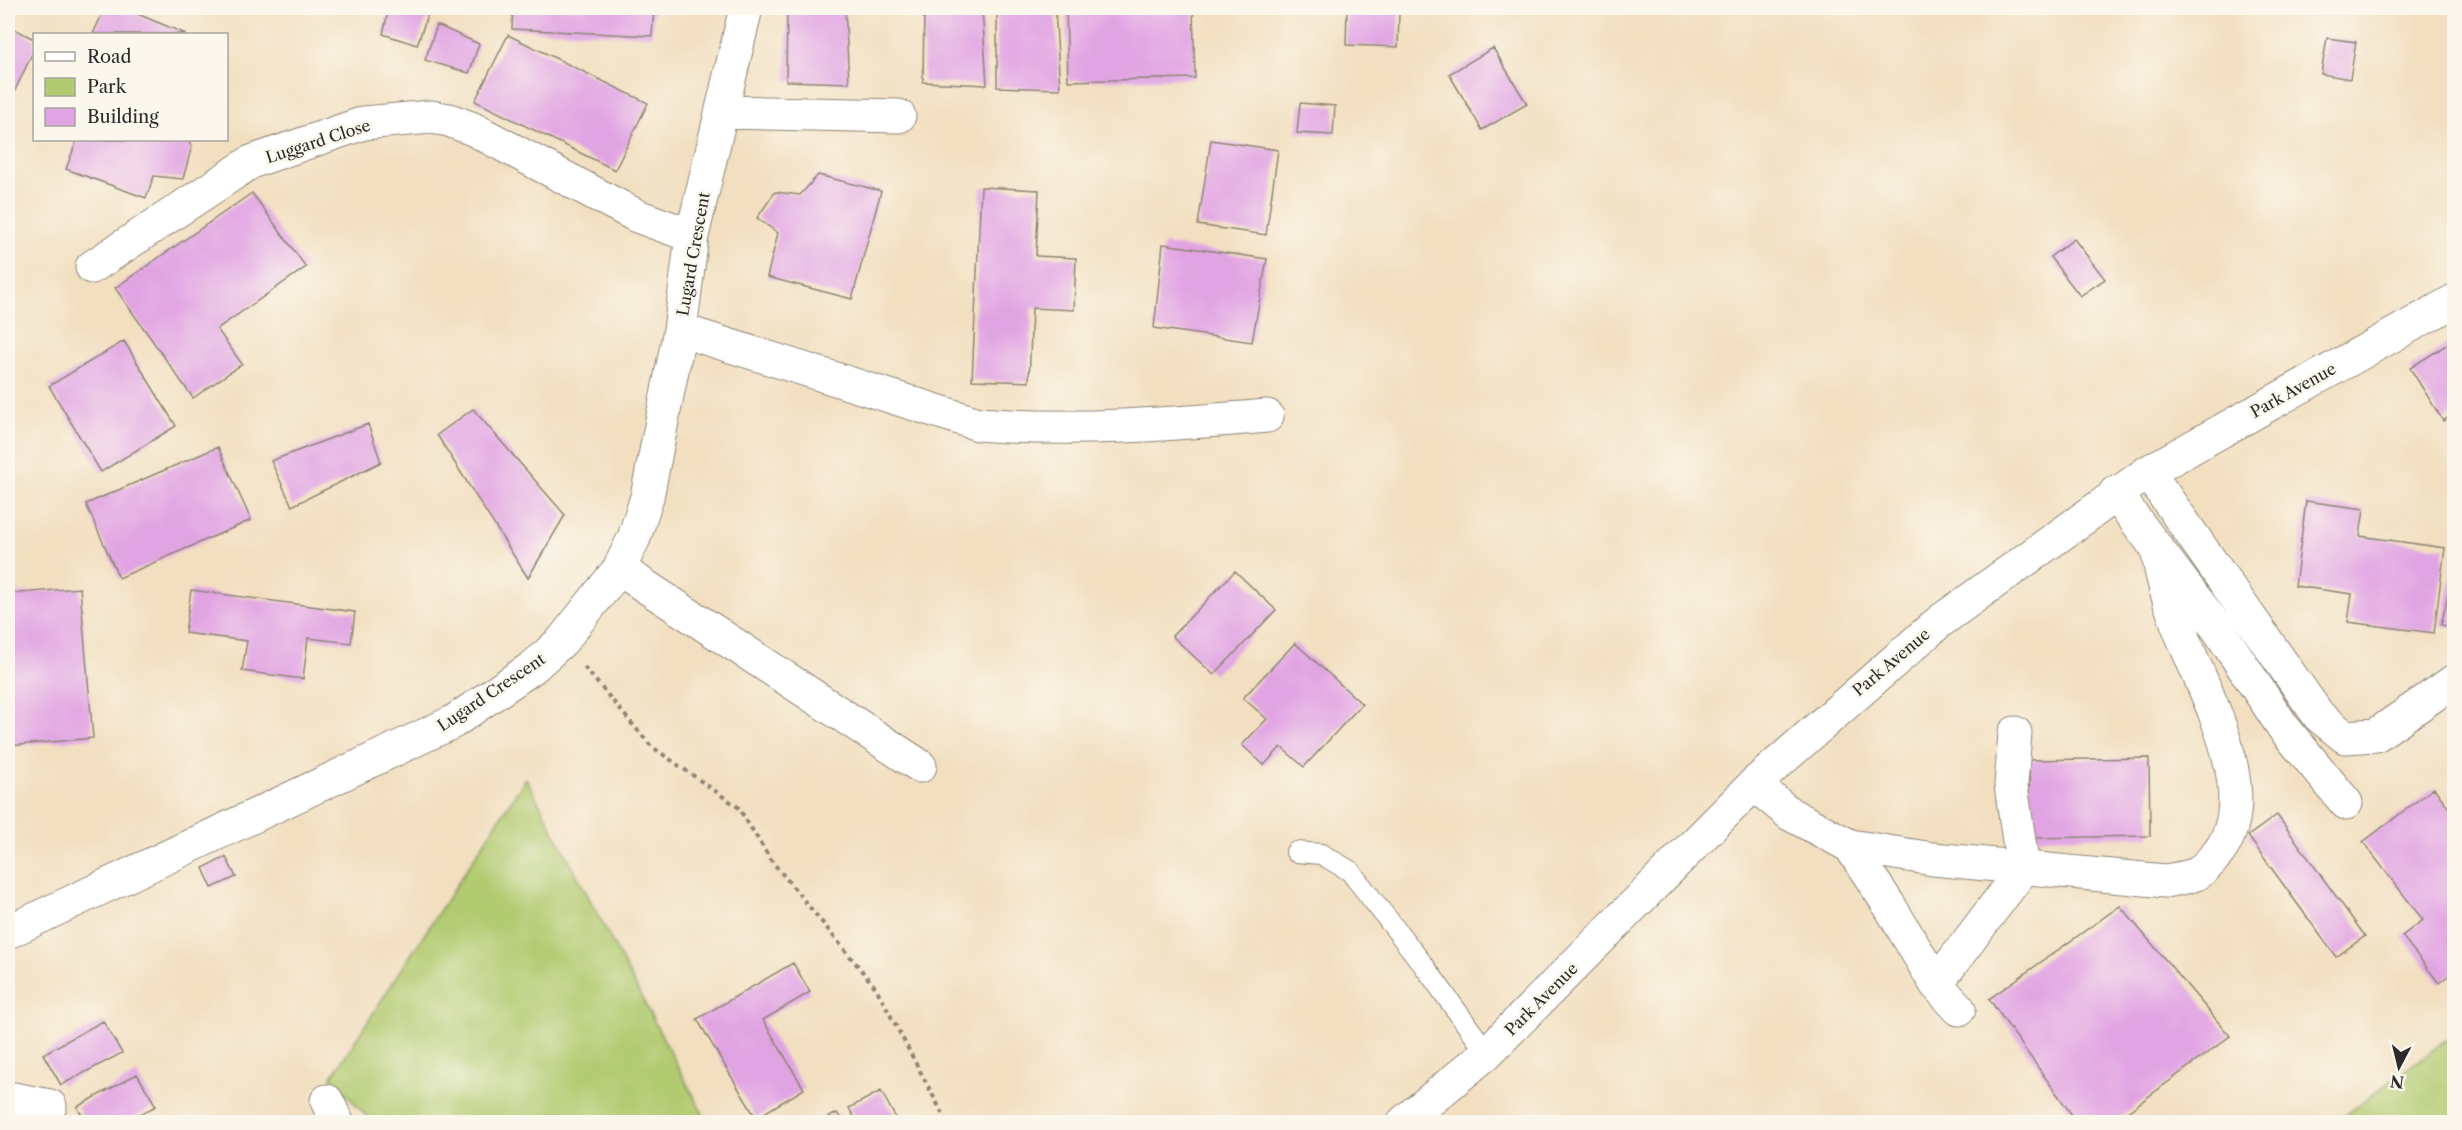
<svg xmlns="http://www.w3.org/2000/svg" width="2462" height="1130" font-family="'Libre Caslon Text',serif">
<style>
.green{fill:#b2cb71;stroke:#6e7b4e;stroke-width:1.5}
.building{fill:#e1a4e3}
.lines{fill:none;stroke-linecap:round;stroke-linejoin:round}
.service-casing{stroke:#8e8576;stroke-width:22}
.minor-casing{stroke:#8e8576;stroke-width:35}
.tertiary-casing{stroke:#8e8576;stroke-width:35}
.path{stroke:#8e8576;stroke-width:4;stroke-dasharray:4.5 4.5;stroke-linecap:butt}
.service{stroke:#fff;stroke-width:20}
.minor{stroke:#fff;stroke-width:33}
.tertiary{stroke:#fff;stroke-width:33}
.labels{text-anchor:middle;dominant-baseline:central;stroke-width:5;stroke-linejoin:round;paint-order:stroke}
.street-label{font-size:16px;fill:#2b2b2b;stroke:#fbf7ec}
</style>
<rect width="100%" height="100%" fill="#fbf7ec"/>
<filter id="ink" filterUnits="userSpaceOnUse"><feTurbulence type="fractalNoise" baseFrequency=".0167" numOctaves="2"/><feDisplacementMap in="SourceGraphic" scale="12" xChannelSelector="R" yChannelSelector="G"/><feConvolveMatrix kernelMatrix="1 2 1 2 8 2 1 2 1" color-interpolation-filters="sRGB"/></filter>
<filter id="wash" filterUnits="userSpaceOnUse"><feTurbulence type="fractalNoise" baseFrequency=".008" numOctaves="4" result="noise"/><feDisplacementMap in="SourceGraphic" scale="24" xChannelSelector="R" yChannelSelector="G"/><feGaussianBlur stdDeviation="1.35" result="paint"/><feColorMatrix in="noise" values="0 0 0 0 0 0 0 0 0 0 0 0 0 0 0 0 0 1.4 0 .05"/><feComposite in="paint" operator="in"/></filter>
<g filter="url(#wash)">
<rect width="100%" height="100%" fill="#f2dfc0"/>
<path class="green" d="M526,778L707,1122H372L331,1078Z
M2454,1034V1122H2336Z"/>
<g id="blocks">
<path class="building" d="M105,8H123L186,34H93Z
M389,8H430L417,45L383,34Z
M513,8H654L652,36L512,29Z
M787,8H845L849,83L786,81Z
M924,8H982L987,85L923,82Z
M997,8H1055L1060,89L997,87Z
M1066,8H1193L1195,78L1068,81Z
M1347,8H1436V12L1399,11L1398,47L1346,45Z
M437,25L479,44L469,73L425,60Z
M8,26L34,39V50L8,105Z
M508,35L648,103L615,170L475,101Z
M2327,38L2356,42L2350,79L2321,74Z
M1493,48L1527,104L1482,130L1449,74Z
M1300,103L1335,106L1333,135L1297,133Z
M77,140H188L192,146L183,179L154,176L146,198L66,169Z
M1211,140L1278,150L1266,235L1198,225Z
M818,175L881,191L852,299L767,277L778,233L757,218L775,192L800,195Z
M981,187L1039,190L1036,256L1076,258L1074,310L1032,308L1029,382L972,380Z
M252,193L306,267L217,329L242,364L193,398L115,288Z
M2074,239L2105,279L2080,296L2050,257Z
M1163,244L1267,259L1252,342L1154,328Z
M2454,340V414L2443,421L2410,368Z
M124,341L176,426L101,472L49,386Z
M473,409L565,515L528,578L437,435Z
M368,424L381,462L292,506L271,461Z
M218,447L251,520L119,578L86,504Z
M2306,501L2364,509L2360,536L2445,548L2434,633L2348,622L2352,594L2295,586Z
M2454,569V628L2441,625Z
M1235,571L1276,610L1214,675L1172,636Z
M80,588L93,738L9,746L8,594Z
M191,590L355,612L351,643L308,638L303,679L242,671L247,641L185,633Z
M1295,643L1362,704L1304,767L1281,747L1264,765L1242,745L1267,719L1243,698Z
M2149,758L2150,836L2030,838L2029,760Z
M2434,788L2454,815V971L2439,983L2402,936L2423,920L2363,842Z
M2277,815L2365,936L2336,957L2248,836Z
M226,857L236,877L212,888L203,868Z
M2120,906L2230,1036L2114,1122H2077L1989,999Z
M793,963L810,992L763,1020L804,1089L756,1118L697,1019Z
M103,1021L122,1053L61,1085L43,1054Z
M137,1074L156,1106L125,1122H86L77,1107Z
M881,1091L898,1122H857L849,1108Z
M837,1113L843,1122H818Z"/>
</g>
</g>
<g filter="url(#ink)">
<use href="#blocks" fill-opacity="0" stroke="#8e8576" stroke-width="1.5"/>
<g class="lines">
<g class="service-casing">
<path id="service" d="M1296,852L1321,854L1350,871L1425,967L1487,1053"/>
</g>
<g class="minor-casing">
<path id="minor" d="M722,112L899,116
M92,267L251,162L364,123L431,117L449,120L473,129L637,216L692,236
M680,330L978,424C1074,432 1171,424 1267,416
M2148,472L2319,716L2345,737L2376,735L2454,681
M2115,493L2218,629L2283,727L2346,803
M619,569L920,766
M1754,784L1790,814L1850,846L1933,859L2165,881C2175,879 2187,878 2196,874C2202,872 2208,864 2213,859C2271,799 2198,683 2176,620C2167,597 2161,573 2157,549
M1850,846L1889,905L1936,984L1959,1009
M8,932L453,722L533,667L562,641L619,569L634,538L647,497L680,330L692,236L746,8
M1936,984L2023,869L2011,785L2015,733
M8,1098L50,1106
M327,1101L337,1122"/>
</g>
<g class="tertiary-casing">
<path id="tertiary" d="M1404,1122L1487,1053L1754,784L1939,622L2148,472L2454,301"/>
</g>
<path class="path" d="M584,667L651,746L738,807L771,860L876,988L947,1122"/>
<use href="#service" class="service"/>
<use href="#minor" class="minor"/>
<use href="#tertiary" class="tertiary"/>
</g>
</g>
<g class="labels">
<g class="street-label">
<text transform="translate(318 141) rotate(-18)">Luggard Close</text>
<text transform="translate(693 254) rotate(-80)">Lugard Crescent</text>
<text transform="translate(2293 390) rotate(-29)">Park Avenue</text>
<text transform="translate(1891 662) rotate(-40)">Park Avenue</text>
<text transform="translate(491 692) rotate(-34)">Lugard Crescent</text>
<text transform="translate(1541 999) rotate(-45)">Park Avenue</text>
</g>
</g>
<rect width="2462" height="1130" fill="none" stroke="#fbf7ec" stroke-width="30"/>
<rect x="33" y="33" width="195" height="108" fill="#fbf7ec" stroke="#a8a59f" stroke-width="1.5"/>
<rect x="45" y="52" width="30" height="9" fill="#ffffff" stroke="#a8a59f" stroke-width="1.5"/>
<text x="87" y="63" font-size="18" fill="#2b2b2b">Road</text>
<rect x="45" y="78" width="30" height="18" fill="#b2cb71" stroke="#a8a59f" stroke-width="1.5"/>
<text x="87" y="93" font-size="18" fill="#2b2b2b">Park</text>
<rect x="45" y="108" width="30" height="18" fill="#e1a4e3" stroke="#a8a59f" stroke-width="1.5"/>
<text x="87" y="123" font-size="18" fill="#2b2b2b">Building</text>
<g transform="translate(2399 1067) rotate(187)" stroke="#fbf7ec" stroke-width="4.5" paint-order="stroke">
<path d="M0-4.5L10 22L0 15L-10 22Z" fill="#2b2b2b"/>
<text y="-9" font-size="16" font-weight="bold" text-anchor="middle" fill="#2b2b2b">N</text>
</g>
</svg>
